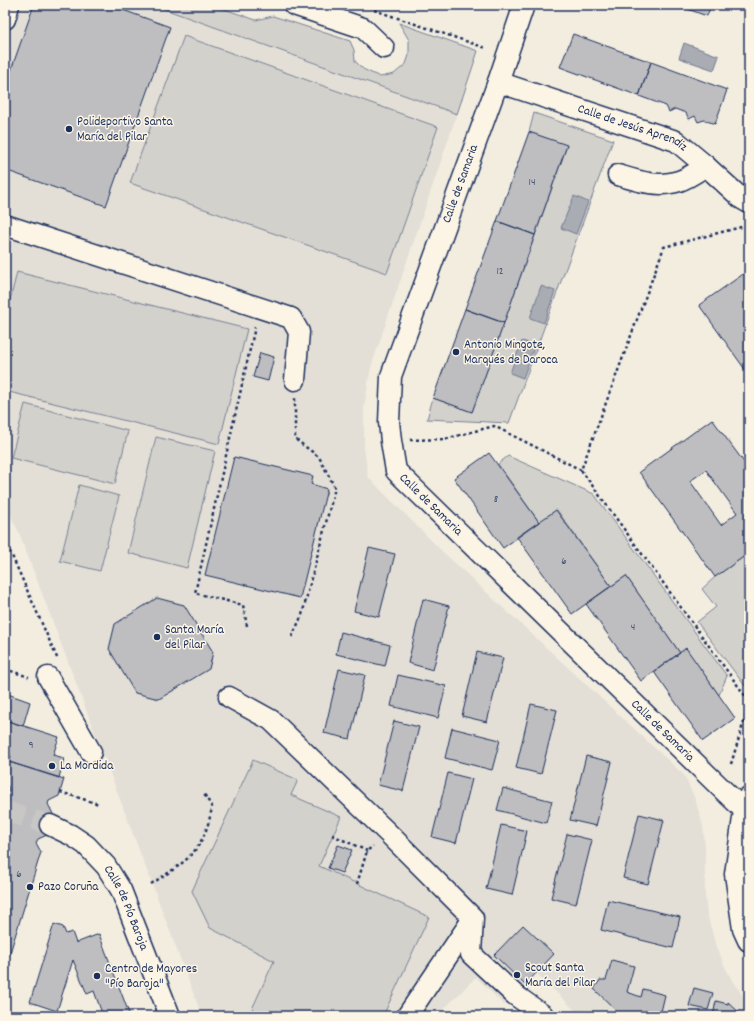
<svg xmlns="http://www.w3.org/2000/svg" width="754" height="1021" font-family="Dekko,sans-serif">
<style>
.built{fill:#e3dfd6}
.green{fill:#d3d1cc;stroke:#778095}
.water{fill:#a9acb3;stroke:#707a91}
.building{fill:#bebec0;stroke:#1b2f5e;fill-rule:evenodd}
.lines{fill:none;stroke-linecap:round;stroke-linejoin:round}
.minor-tunnel{stroke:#c8c7c6;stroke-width:20;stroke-dasharray:20 10;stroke-linecap:butt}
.minor-casing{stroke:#1b2f5e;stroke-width:23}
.major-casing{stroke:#1b2f5e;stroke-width:25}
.path{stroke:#1b2f5e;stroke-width:2.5;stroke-dasharray:3 3;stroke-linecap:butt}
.minor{stroke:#fcf5e5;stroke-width:20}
.major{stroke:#fcf5e5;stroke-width:22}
.poi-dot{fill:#1b2f5e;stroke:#fcf5e5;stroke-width:1.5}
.labels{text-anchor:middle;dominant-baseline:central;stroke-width:3;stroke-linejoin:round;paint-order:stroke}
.number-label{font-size:11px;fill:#445376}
.poi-label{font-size:13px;fill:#1b2f5e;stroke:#fcf5e5;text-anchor:start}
.street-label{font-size:13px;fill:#1b2f5e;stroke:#fcf5e5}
</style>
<rect width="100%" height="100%" fill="#f3ede0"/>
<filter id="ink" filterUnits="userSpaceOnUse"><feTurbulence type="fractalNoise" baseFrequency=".025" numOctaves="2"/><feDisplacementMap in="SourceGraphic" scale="8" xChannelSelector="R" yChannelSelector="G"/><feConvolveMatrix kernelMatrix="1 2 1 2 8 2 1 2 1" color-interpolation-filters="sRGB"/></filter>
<g filter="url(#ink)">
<path class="built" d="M5,5H153L457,114L371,367L364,406V448L368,477L444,553L684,775L695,799L703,826L705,847V895L707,914L714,939L724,965L732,980L749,1005V1016H581L536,973L504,1005L476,977L437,1016H202L18,530L5,506Z"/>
<path class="green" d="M153,5H213L256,20L273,16L350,41L354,50L355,61L363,69L380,77L394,74L406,64L409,55V40L399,23L478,51L457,114Z
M184,36L438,127L387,273L130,183Z
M534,113L613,140L509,423L427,419L433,398L472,412L567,146L529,132Z
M17,272L247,329L219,444L5,391V321Z
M25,404L128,431L115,484L11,458Z
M156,437L215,451L187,568L128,553Z
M508,456L594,494L727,676L719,695L686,649L680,653L626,576L611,586L557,510L539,522L498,464Z
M79,485L119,496L100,571L60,561Z
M749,553V676L745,686L697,622L716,607L702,589L715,577Z
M253,760L298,780L291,795L341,817L319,866L429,917L383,1016H267L252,1009L274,961L210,928L192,891Z"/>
<path class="water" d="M684,43L719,56L714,70L679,58Z
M574,196L588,202L576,234L561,228Z
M541,286L555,291L544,323L530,318Z
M522,341L535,345L523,378L510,373Z"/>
<path class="building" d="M34,5H109L170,27L106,206L5,170V87Z
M676,5H711L707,16Z
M573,34L651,62L639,96L560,67Z
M651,62L727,90L715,124L704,120L698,122L695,116L689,119L686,113L675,109L669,112L666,106L639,96Z
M529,132L567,145L535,235L497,221Z
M497,221L535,235L504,323L465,309Z
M749,270V375L699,305Z
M465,309L504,323L472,412L433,398Z
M260,353L274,357L268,381L253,377Z
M712,419L749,469V553L715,577L639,472ZM706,470L737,513L721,525L690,481Z
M489,453L539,522L503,548L454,478Z
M234,457L313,476L311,484L327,489L300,598L205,575Z
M556,510L611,586L572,614L517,537Z
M369,548L395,554L379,617L354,611Z
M626,576L680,653L641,681L586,604Z
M157,598L184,605L213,652L209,669L159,699L135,693L109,649L115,624Z
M423,599L449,606L433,670L408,663Z
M341,632L390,645L385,666L336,654Z
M686,648L735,718L703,741L654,672Z
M477,652L503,658L487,722L462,716Z
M339,669L365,675L350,739L324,733Z
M398,675L446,686L438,718L391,706Z
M5,693L30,702L23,726L5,720Z
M531,704L557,710L541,774L516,768Z
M5,720L59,737L53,755L64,758L59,778L9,762L11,756L5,754Z
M394,721L419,727L403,791L378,785Z
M452,728L500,740L492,770L445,758Z
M586,756L612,762L596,826L570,820Z
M9,762L64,779L59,796L49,801L48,804L53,814L47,835L38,839L36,843L41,852L5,969V794L8,792L9,789L5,781V776Z
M448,773L472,779L456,843L432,837Z
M503,788L552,801L546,823L497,810Z
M639,814L664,820L648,884L623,878Z
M501,825L527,831L512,895L486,889Z
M567,834L592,840L576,904L551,898Z
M338,845L352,850L342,873L328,868Z
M608,900L680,917L673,948L601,930Z
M54,924L63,927L66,934L72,932L76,943L99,934L130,1016H103L94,991L87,994L73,960L57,1011L30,1002Z
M523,925L554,954L525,985L494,955Z
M612,960L634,966L627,992L641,997L643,989L665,995L660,1016H622L594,989L600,980H606Z
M694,988L713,993L708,1010L689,1006Z
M716,1001L728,1004V1002L743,1016H713Z
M247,1012L249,1016H237Z"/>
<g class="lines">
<path class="minor-tunnel" d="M5,811L50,825"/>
<g class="minor-casing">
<g id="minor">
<path d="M294,5L363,28L384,48"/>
<path id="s1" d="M524,5L498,82L391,376L389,422L391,441L396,471L723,790L745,811L749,812"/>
<path d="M5,19L9,5"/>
<path id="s2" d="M498,82L676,141L706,166L742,199L749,203"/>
<path d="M618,175C638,181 658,188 679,181C688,178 698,171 706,166"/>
<path d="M5,225L291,318L299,332L295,380"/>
<path d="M48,677L91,752"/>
<path d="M229,697L271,720L388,833L473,918L471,954L515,995L543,1015"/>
<path id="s3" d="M50,825L71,835L86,845L106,866L121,890L170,1016"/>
<path d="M407,1016L472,920"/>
</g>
</g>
<g class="major-casing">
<path id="major" d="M749,798L745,811L736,874L744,929L749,940"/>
</g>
<path class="path" d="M374,10L486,48
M410,440L445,439L494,426L581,470L664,247L749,225
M581,470L749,701
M5,540L58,660
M247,626L243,605L195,593L255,327
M292,637L302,615L335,488L319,457L295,439V398
M5,669L29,677
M731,764L749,705
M60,792L99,804
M332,835L367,851
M151,884C187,861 204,852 212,807L204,794
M357,884L367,851L373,846"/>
<use href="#minor" class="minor"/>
<use href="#major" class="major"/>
</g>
</g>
<g class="poi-dot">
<circle cx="69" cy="129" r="4"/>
<circle cx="456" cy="352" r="4"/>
<circle cx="157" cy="637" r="4"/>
<circle cx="52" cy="766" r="4"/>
<circle cx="30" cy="887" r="4"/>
<circle cx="517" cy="975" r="4"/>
<circle cx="97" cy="976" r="4"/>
</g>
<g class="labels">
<g class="number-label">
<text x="532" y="183">14</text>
<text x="500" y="272">12</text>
<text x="496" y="500">8</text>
<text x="564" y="562">6</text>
<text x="633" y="628">4</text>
<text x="31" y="746">9</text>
<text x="19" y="875">6</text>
</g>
<g class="poi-label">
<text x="77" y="122">Polideportivo Santa<tspan x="77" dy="15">María del Pilar</tspan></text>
<text x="464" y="345">Antonio Mingote,<tspan x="464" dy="15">Marqués de Daroca</tspan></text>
<text x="165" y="630">Santa María<tspan x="165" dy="15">del Pilar</tspan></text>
<text x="60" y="766">La Mordida</text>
<text x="38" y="887">Pazo Coruña</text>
<text x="525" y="968">Scout Santa<tspan x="525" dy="15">María del Pilar</tspan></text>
<text x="105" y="969">Centro de Mayores<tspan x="105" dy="15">"Pío Baroja"</tspan></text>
</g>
<g class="street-label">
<text stroke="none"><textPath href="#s2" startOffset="142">Calle de Jesús Aprendiz</textPath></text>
<text transform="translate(461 184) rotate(-70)">Calle de Samaria</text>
<text stroke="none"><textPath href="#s1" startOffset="538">Calle de Samaria</textPath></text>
<text stroke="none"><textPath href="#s1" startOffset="862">Calle de Samaria</textPath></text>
<text stroke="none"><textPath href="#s3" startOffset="117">Calle de Pío Baroja</textPath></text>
</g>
</g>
<rect width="754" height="1021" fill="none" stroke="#fcf5e5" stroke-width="20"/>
<rect x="10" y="10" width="734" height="1001" fill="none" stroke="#1b2f5e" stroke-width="1.5" filter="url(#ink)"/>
</svg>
